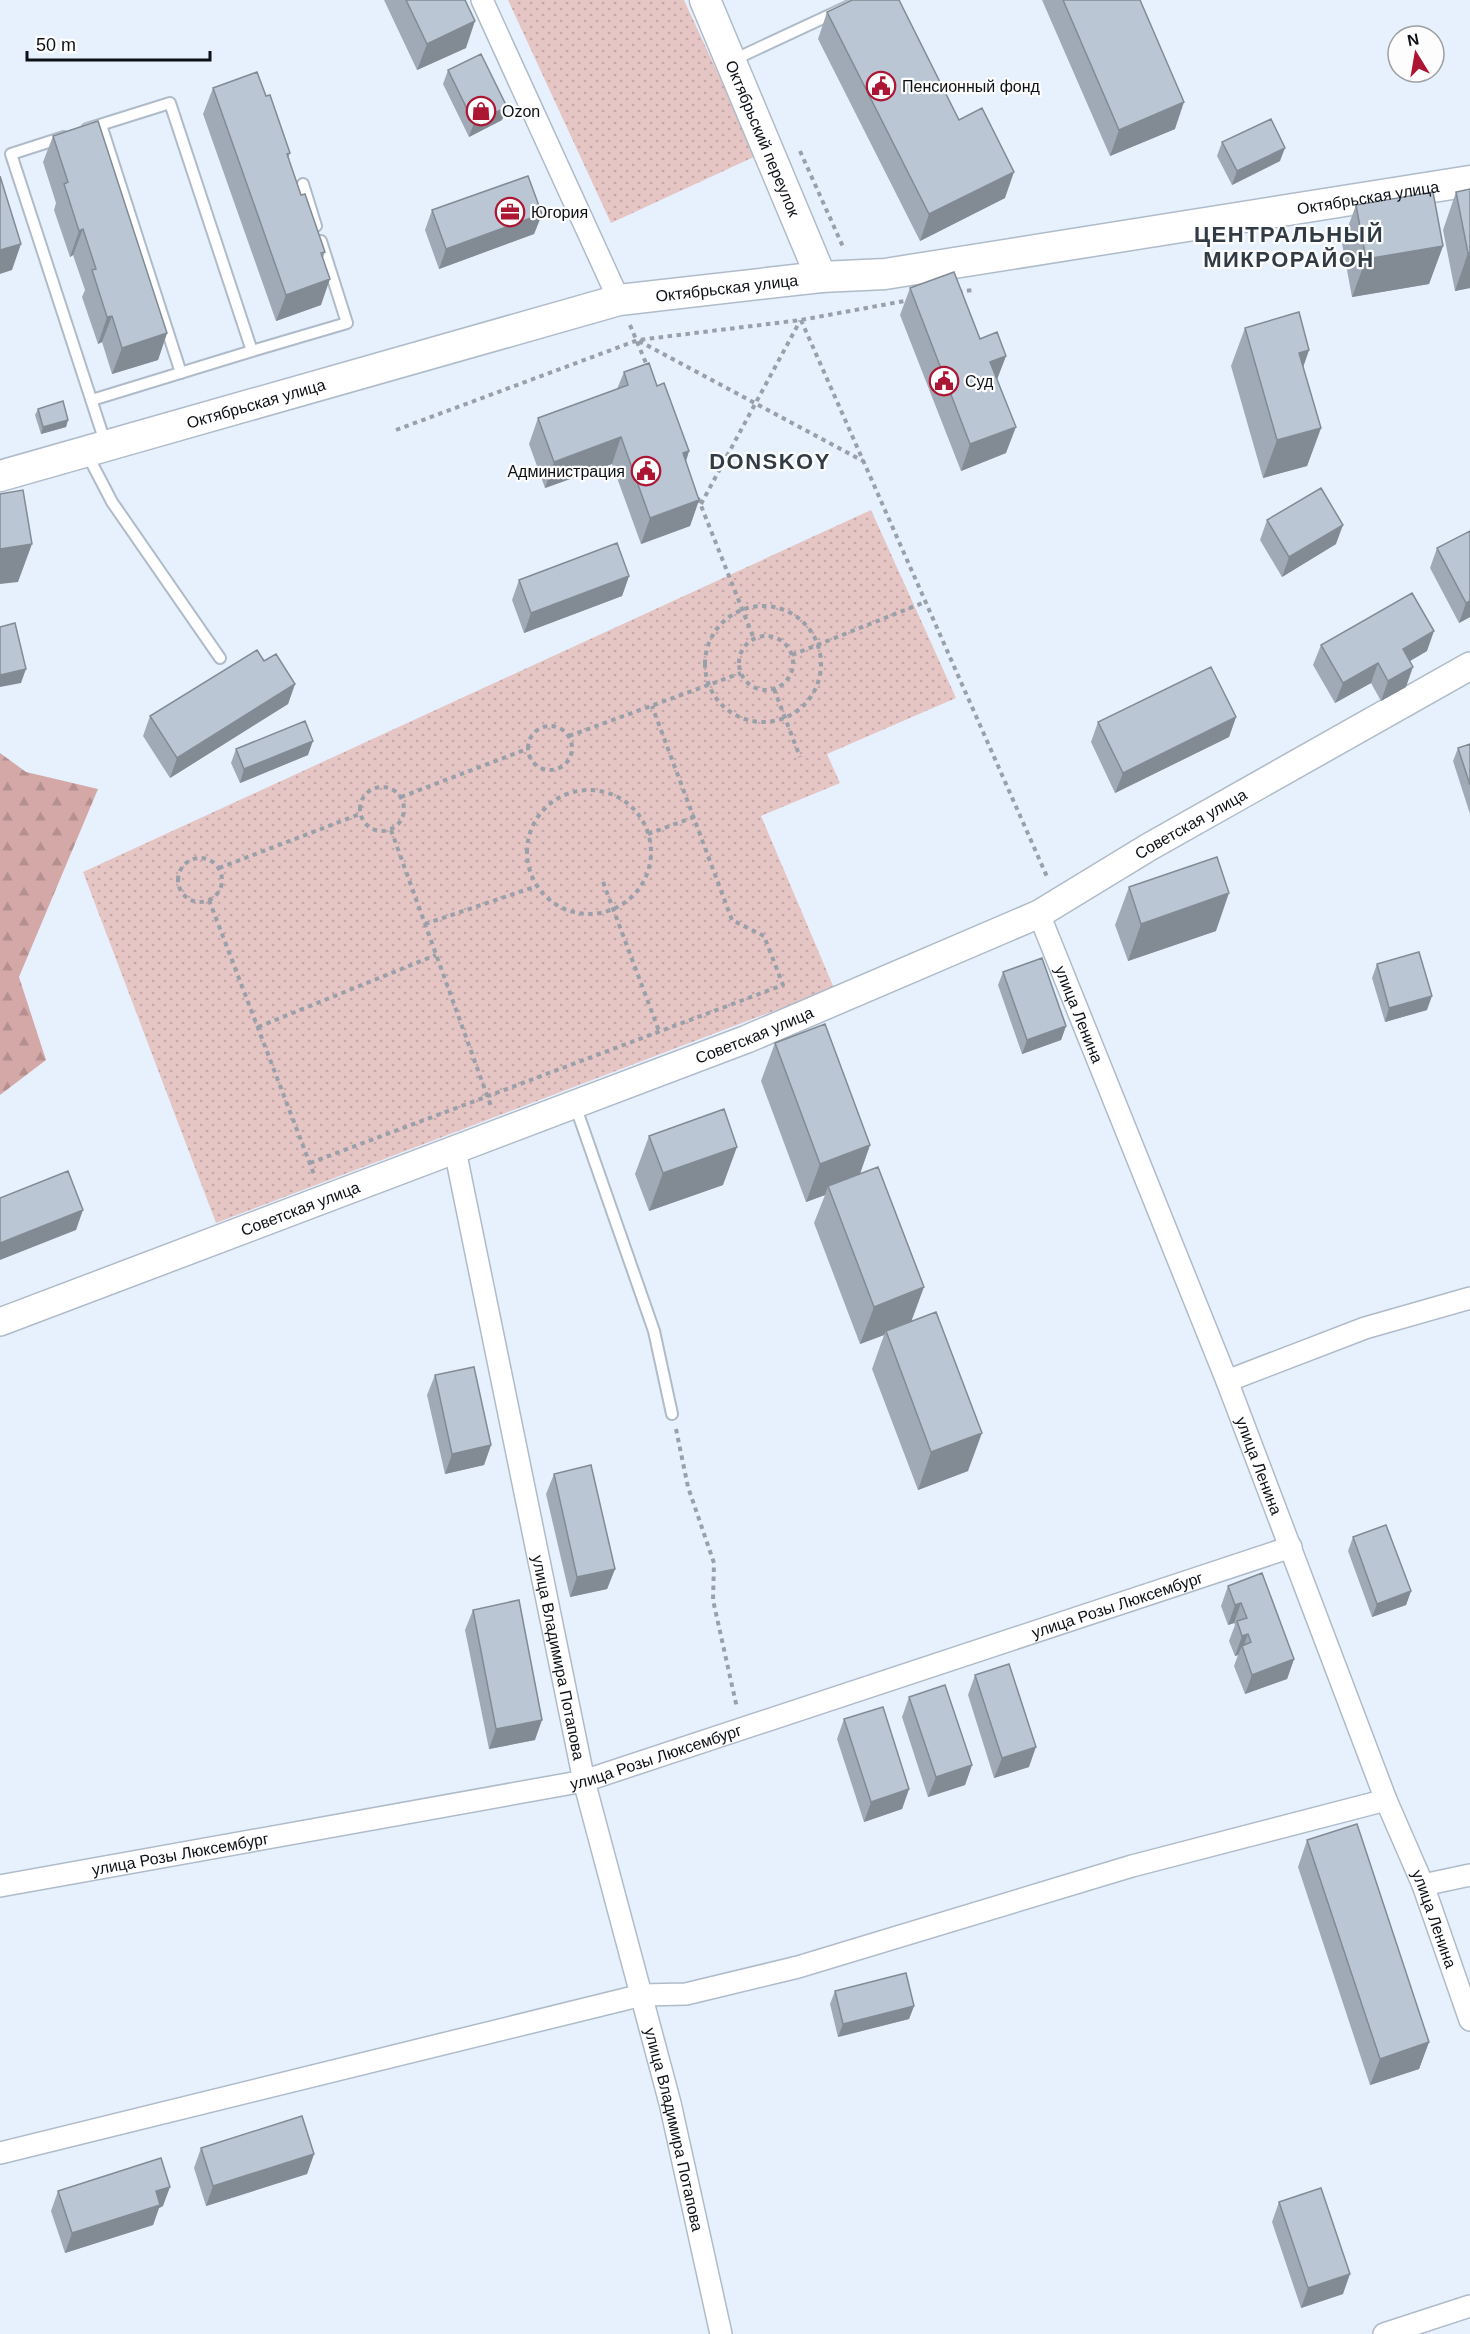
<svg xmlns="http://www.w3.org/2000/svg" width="1470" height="2334" font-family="Helvetica,sans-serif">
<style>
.forest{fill:url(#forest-firs)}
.park{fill:url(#park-dots)}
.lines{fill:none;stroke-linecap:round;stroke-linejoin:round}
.service-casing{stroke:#afbbc9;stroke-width:14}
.minor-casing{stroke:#afbbc9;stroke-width:24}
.tertiary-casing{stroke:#afbbc9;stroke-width:30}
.secondary-casing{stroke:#afbbc9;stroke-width:33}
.path{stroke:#99a0aa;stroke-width:4;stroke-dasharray:4.5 4.5;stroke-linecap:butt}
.service{stroke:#fff;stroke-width:10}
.minor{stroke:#fff;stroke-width:21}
.tertiary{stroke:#fff;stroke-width:27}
.secondary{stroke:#fff;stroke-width:30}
.wall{fill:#a0aab6}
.shaded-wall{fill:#828b94}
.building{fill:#bac6d4;stroke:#828b94;stroke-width:1.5}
.labels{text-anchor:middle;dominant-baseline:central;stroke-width:4.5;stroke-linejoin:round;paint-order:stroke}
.poi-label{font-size:16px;fill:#0d1116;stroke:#fdfdfd;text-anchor:start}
.street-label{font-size:16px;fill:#0d1116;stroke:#fdfdfd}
.district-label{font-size:22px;font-weight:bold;letter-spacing:1.5px;fill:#313b46;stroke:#fdfdfd}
</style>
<defs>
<pattern id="forest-firs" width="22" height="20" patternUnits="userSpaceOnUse" patternTransform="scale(1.5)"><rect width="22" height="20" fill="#d5a8a8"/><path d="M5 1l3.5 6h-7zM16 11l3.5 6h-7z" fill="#b69090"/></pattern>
<pattern id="park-dots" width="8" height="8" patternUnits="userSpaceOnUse" patternTransform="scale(1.5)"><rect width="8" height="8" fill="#e6c5c5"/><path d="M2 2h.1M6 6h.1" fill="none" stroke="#c4a8a8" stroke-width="1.8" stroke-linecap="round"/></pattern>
</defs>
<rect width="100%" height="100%" fill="#e7f1fd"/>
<path class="forest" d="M0,753L26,772L98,789L19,977L46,1060L0,1095Z"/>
<path class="park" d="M508,0H684L756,156L611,223Z
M871,510L956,698L827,754L840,783L761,816L834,988L216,1223L83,872Z"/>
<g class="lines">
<g class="service-casing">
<path id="service" d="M731,61L862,0
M101,125L181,373
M87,129L170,103L252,351L92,400
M64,137L11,154L106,445
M303,184L316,226
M252,351L347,323L321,241
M86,452L112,502L220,658
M575,1105L654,1331L672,1414"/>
</g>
<g class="minor-casing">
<g id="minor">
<path d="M482,0L619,300"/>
<path id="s1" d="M1039,914L1227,1381L1386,1800L1423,1885L1470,2020"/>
<path id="s2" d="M455,1150L584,1781L670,2103L721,2334"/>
<path d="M1227,1381L1365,1328L1470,1298"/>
<path d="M1423,1885L1470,1875"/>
<path id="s3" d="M0,1886L584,1781L1291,1547"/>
<path d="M0,2153L642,1995L686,1994L798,1967L1132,1866L1386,1800"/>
<path d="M1384,2334L1470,2306"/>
</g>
</g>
<g class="tertiary-casing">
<g id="tertiary">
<path id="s4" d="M0,1322L747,1039L1039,914L1149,847L1470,666"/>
</g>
</g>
<g class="secondary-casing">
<g id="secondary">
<path id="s5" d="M705,0L821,277"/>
<path id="s6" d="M0,476L619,300L821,277L885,274L1470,181"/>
</g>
</g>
<path class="path" d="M800,151L844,249
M958,292L973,290
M801,320L1048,879
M630,325L648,368
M639,341L863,461
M396,430L638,340L801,320L910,300
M698,498L754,639
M701,504L800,321
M705 664a58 58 0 1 1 116 0a58 58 0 1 1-116 0Z
M739 663a27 27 0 1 1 54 0a27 27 0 1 1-54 0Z
M792,655L925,602
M774,689L800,757
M528 748a22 22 0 1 1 44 0a22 22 0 1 1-44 0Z
M569,736L741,673
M360 809a22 22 0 1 1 44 0a22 22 0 1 1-44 0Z
M527 852a62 62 0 1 1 124 0a62 62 0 1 1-124 0Z
M401,797L527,749
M391,830L492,1109
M648,834L694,817
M178 880a22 22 0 1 1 44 0a22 22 0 1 1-44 0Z
M219,868L360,814
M603,882L659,1031
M209,900L315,1177
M425,924L537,886
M258,1027L436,955
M310,1163L783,985L764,936L732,920L652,706
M676,1429L688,1487L714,1563L713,1600L737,1708"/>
<use href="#service" class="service"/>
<use href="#minor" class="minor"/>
<use href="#tertiary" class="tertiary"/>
<use href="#secondary" class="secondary"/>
</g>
<path class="wall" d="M384,0H465L466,48L417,70Z
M1042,0H1140L1175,129L1110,156Z
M827,12L1005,198L920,241L818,39Z
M448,70L507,107L502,120L469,137L443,84Z
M213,88L266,96L290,153L288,159L301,195L325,252L323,258L321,305L276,321L203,114Z
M53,136L167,333L158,360L112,374L102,342L98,344L82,297L85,290L73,255L70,257L54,210L56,203L43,162Z
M1222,142L1280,161L1232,185L1217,156Z
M1470,189V288L1455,291L1443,230L1456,192Z
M1356,205L1443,246L1429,284L1352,297L1342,243Z
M432,210L542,214L534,234L439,269L425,230Z
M910,288L1006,356L997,379L1006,453L961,471L900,315Z
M1245,328L1309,350L1303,367L1321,428L1307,466L1263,478L1231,366Z
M624,372L657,386L689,451L686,462L699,500L690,526L641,544L612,464L545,488L529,444L538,418L617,389Z
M38,409L68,420L66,427L41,434L35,415Z
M1267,520L1336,544L1282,577L1260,540Z
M1470,531V617L1459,623L1430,568L1437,548Z
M629,576L622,596L524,633L512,600L519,580Z
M1321,645L1427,651L1410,661L1406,687L1381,701L1371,683L1335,703L1313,665Z
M295,684L288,704L170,778L143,736L150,716Z
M1236,717L1229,737L1115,793L1091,742L1098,722Z
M1470,744V814L1453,761L1458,748Z
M236,749L308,755L240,783L231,763Z
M1129,887L1216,931L1128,961L1115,925Z
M1377,964L1427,1010L1385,1022L1372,978Z
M1003,972L1066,1026L1061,1040L1022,1054L998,985Z
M775,1043L870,1145L860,1174L912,1321L968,1471L918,1490L872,1369L884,1335L860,1344L814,1223L825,1195L806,1202L761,1081Z
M649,1136L723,1185L649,1211L635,1174Z
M435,1375L491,1445L484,1465L445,1474L427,1395Z
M554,1474L615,1569L607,1589L570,1597L546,1494Z
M1353,1537L1411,1591L1406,1605L1372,1617L1348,1551Z
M1228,1586L1294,1659L1287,1679L1245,1694L1234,1666L1238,1655L1235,1656L1229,1641L1235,1625L1234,1623L1228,1625L1221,1606Z
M473,1610L535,1740L489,1749L465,1630Z
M975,1675L1029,1767L994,1778L968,1695Z
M909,1697L972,1765L965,1785L928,1797L902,1717Z
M844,1719L909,1789L902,1809L864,1822L837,1739Z
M1307,1840L1429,2042L1419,2069L1370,2085L1298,1867Z
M835,1991L914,2006L909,2019L838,2037L830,2004Z
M201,2148L314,2154L307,2174L206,2206L194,2168Z
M58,2191L163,2206L159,2208L153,2225L65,2253L51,2211Z
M1279,2202L1343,2294L1301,2308L1272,2222Z"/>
<path class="shaded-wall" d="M475,21L466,48L417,70L427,44Z
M1184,102L1175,129L1110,156L1119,130Z
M507,107L502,120L469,137L474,123Z
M1285,148L1280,161L1232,185L1237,171Z
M1014,172L1005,198L920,241L929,214Z
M542,214L534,234L439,269L446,249Z
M83,229L73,255L70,257L79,231Z
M21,244L12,270L0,274V250Z
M1443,246L1429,284L1352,297L1366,259Z
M1468,253H1470V288L1455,291Z
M330,279L321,305L276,321L286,295Z
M112,316L102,342L98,344L107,317Z
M167,333L158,360L112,374L122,348Z
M1309,350L1296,388L1299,353Z
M1006,356L996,382L990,362Z
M68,420L66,427L41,434L43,427Z
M1016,427L1006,453L961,471L970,444Z
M1321,428L1307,466L1263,478L1277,440Z
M621,437L612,464L545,488L554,462Z
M689,451L680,478L683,453Z
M699,500L690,526L641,544L650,518Z
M1343,525L1336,544L1282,577L1289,557Z
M32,544L18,582L0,584V549Z
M629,576L622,596L524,633L531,613Z
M1470,601V617L1459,623L1466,603Z
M1434,631L1427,651L1396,669L1403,649Z
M1378,663L1371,683L1335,703L1343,683Z
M1413,667L1406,687L1381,701L1388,681Z
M26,669L21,683L0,687V675Z
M295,684L288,704L170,778L177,758Z
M1236,717L1229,737L1115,793L1123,773Z
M313,741L308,755L240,783L244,769Z
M1229,893L1216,931L1128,961L1141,924Z
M1432,996L1427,1010L1385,1022L1389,1008Z
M1066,1026L1061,1040L1022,1054L1027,1040Z
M870,1145L857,1182L828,1186L825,1195L806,1202L820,1164Z
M737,1147L723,1185L649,1211L663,1173Z
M83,1210L76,1230L0,1260V1243Z
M924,1287L910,1325L886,1331L884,1335L860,1344L874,1307Z
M982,1433L968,1471L918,1490L931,1452Z
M491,1445L484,1465L445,1474L452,1454Z
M615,1569L607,1589L570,1597L577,1577Z
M1411,1591L1406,1605L1372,1617L1377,1604Z
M1241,1603L1234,1623L1228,1625L1235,1605Z
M1248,1634L1243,1648L1242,1646L1238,1655L1235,1656L1242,1636Z
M1294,1659L1287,1679L1245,1694L1252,1675Z
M542,1720L535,1740L489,1749L496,1729Z
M1036,1747L1029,1767L994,1778L1002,1758Z
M972,1765L965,1785L928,1797L936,1777Z
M909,1789L902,1809L864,1822L871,1802Z
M914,2006L909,2019L838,2037L843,2024Z
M1429,2042L1419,2069L1370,2085L1380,2059Z
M314,2154L307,2174L206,2206L213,2186Z
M170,2187L163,2206L159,2208L153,2225L65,2253L72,2233L156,2191Z
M1350,2274L1343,2294L1301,2308L1308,2288Z"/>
<path class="building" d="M406,0H465L475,21L427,44Z
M852,0H899L959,120L982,108L1014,172L929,214L827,12Z
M1063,0H1140L1184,102L1119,130Z
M481,54L507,107L474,123L448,70Z
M257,72L266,96L270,95L290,153L287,154L301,195L305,194L325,252L321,253L330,279L286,295L213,88Z
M1271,119L1285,148L1237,171L1222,142Z
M98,121L167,333L122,348L112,316L107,317L92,270L96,269L83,229L79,231L64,184L68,182L53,136Z
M0,176L21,244L0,250Z
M528,176L542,214L446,249L432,210Z
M1470,189V253H1468L1456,192Z
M1433,192L1443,246L1366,259L1356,205Z
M954,272L980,339L997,332L1006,356L990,362L1016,427L970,444L910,288Z
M1299,312L1309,350L1299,353L1321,428L1277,440L1245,328Z
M649,363L657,386L664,383L689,451L683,453L699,500L650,518L621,437L554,462L538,418L628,385L624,372Z
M63,401L68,420L43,427L38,409Z
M1321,488L1343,525L1289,557L1267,520Z
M23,490L32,544L0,549V494Z
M1470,531V601L1466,603L1437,548Z
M617,543L629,576L531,613L519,580Z
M1412,593L1434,631L1403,649L1413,667L1388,681L1378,663L1343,683L1321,645Z
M15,623L26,669L0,675V627Z
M257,650L264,661L276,654L295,684L177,758L150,716Z
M1211,667L1236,717L1123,773L1098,722Z
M305,721L313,741L244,769L236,749Z
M1470,744V785L1458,748Z
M1217,857L1229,893L1141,924L1129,887Z
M1419,952L1432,996L1389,1008L1377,964Z
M1042,958L1066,1026L1027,1040L1003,972Z
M825,1024L870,1145L820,1164L775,1043Z
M724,1109L737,1147L663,1173L649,1136Z
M878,1167L924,1287L874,1307L828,1186Z
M68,1171L83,1210L0,1243V1198Z
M936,1312L982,1433L931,1452L886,1331Z
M474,1367L491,1445L452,1454L435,1375Z
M591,1465L615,1569L577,1577L554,1474Z
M1386,1525L1411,1591L1377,1604L1353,1537Z
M1262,1573L1294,1659L1252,1675L1242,1646L1251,1642L1248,1634L1242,1636L1237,1621L1247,1618L1241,1603L1235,1605L1228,1586Z
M519,1600L542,1720L496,1729L473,1610Z
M1009,1664L1036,1747L1002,1758L975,1675Z
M945,1685L972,1765L936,1777L909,1697Z
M883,1707L909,1789L871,1802L844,1719Z
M1357,1824L1429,2042L1380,2059L1307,1840Z
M906,1973L914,2006L843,2024L835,1991Z
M302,2116L314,2154L213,2186L201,2148Z
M161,2158L170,2187L156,2191L160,2205L72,2233L58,2191Z
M1321,2188L1350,2274L1308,2288L1279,2202Z"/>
<defs>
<g id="civic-ring" transform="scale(1.5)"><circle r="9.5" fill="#fdfdfd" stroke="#ac1633" stroke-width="1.5"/><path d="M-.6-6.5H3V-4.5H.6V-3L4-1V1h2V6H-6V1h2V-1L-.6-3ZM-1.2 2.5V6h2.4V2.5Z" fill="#ac1633"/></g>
<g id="shop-ring" transform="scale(1.5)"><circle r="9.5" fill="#fdfdfd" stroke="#ac1633" stroke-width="1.5"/><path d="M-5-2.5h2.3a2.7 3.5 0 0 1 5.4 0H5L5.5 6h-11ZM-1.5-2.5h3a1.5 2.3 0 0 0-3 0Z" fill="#ac1633"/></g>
<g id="office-ring" transform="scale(1.5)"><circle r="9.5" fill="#fdfdfd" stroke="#ac1633" stroke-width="1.5"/><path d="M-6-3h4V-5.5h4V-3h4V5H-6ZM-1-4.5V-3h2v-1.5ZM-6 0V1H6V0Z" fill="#ac1633"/></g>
</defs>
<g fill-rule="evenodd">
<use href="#civic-ring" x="881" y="86"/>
<use href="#shop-ring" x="481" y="111"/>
<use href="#office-ring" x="510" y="212"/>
<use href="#civic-ring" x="944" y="381"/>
<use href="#civic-ring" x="646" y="471"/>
</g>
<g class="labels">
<g class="poi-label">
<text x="902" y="86">Пенсионный фонд</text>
<text x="502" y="111">Ozon</text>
<text x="531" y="212">Югория</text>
<text x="965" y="381">Суд</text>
<text x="625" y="471" text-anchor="end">Администрация</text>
</g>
<g class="street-label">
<text stroke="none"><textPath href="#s5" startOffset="150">Октябрьский переулок</textPath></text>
<text stroke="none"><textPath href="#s6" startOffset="1400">Октябрьская улица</textPath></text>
<text stroke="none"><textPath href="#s6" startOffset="752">Октябрьская улица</textPath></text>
<text stroke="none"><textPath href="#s6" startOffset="266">Октябрьская улица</textPath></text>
<text stroke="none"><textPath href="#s4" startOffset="1293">Советская улица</textPath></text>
<text stroke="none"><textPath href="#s1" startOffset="108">улица Ленина</textPath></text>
<text stroke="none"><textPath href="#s4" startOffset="807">Советская улица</textPath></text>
<text stroke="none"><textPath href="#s4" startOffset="321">Советская улица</textPath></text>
<text stroke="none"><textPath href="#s1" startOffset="594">улица Ленина</textPath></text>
<text stroke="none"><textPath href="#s3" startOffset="1155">улица Розы Люксембург</textPath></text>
<text stroke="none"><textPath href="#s2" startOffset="518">улица Владимира Потапова</textPath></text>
<text stroke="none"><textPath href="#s3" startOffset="669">улица Розы Люксембург</textPath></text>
<text stroke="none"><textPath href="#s3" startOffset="183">улица Розы Люксембург</textPath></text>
<text stroke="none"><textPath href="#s1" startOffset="1080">улица Ленина</textPath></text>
<text stroke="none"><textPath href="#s2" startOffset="1004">улица Владимира Потапова</textPath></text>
</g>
<g class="district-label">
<text x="1289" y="234">ЦЕНТРАЛЬНЫЙ<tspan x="1289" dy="25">МИКРОРАЙОН</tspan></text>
<text x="770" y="461">DONSKOY</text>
</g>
</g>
<g transform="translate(1416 54) rotate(349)"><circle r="28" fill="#fdfdfd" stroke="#9d9fa1" stroke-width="1.5"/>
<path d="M0-4.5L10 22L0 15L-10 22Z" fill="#ac1633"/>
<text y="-9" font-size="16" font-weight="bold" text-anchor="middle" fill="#0d1116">N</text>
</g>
<path d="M27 51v9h183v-9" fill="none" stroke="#0d1116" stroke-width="3"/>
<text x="36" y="51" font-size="18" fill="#0d1116" stroke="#fdfdfd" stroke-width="4.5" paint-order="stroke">50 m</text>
</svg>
